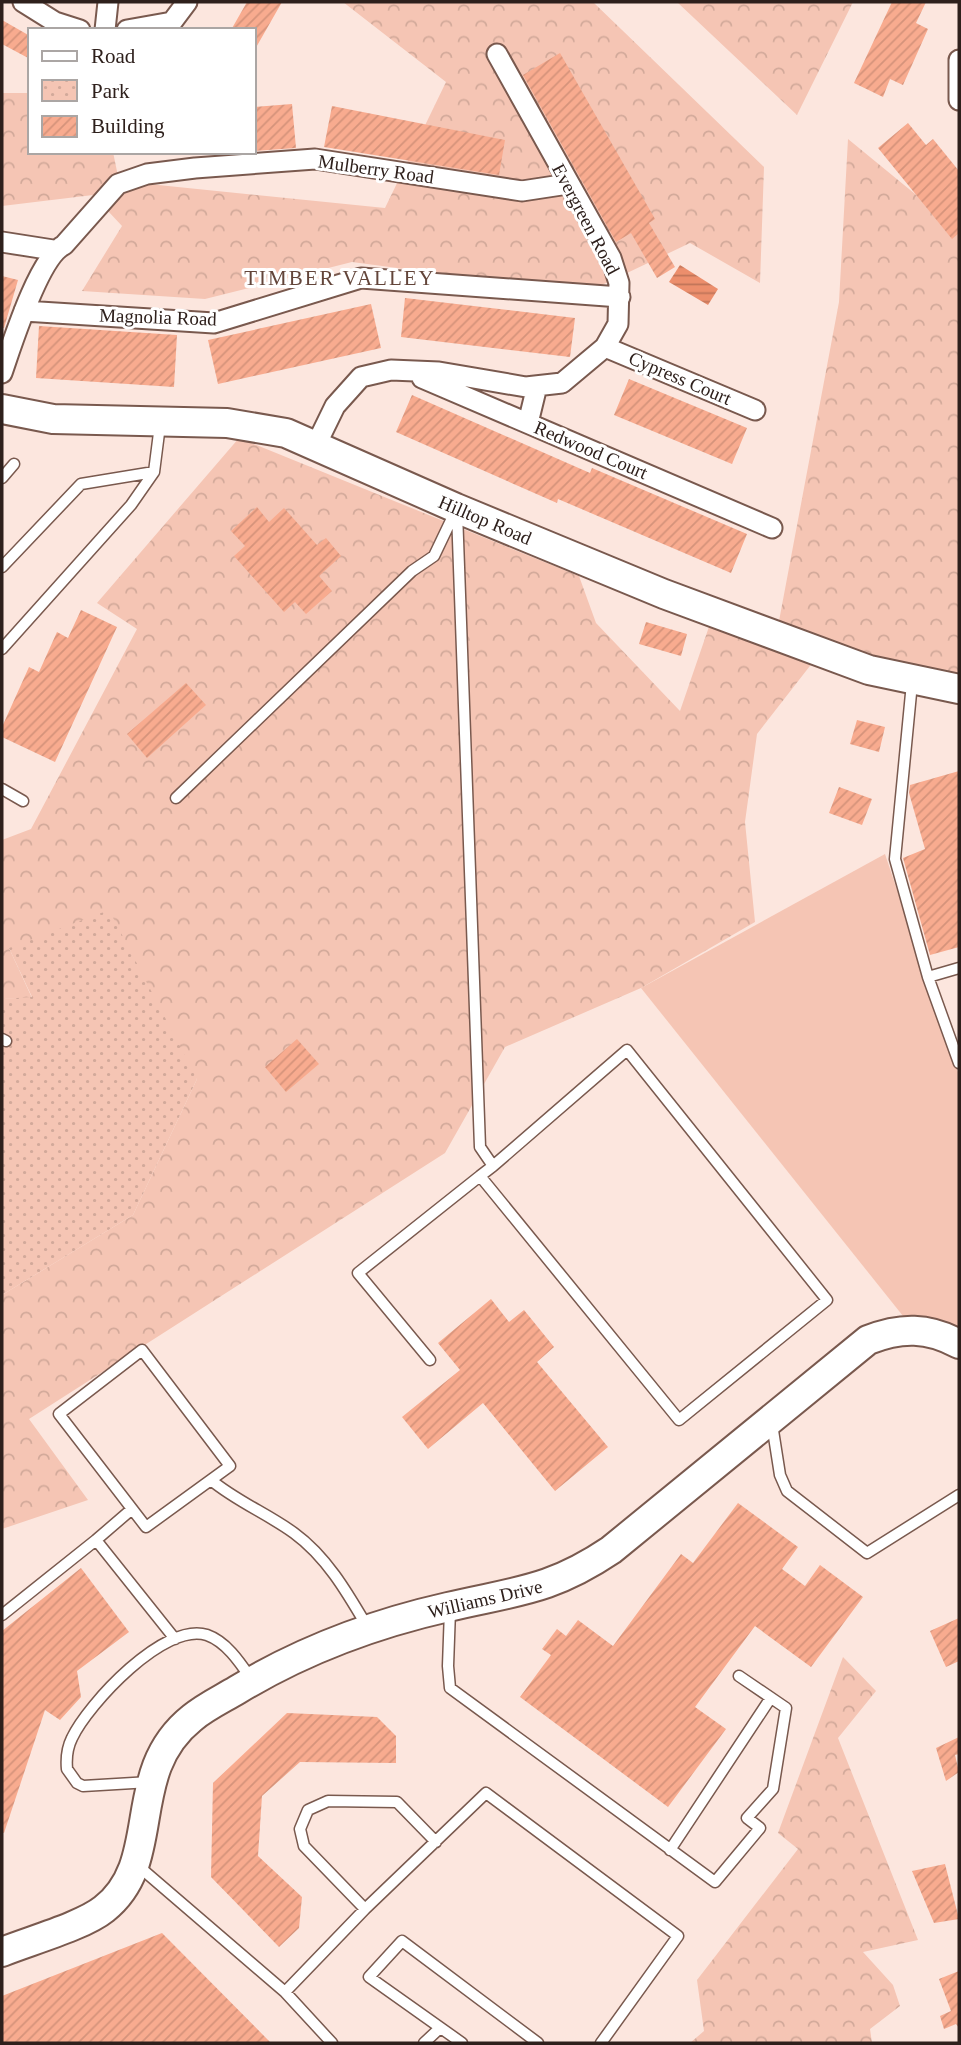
<svg xmlns="http://www.w3.org/2000/svg" width="961" height="2045" font-family="Georgia,serif">
<style>
.green{fill:#f5c5b4}
.forest{fill:url(#forest-crowns)}
.park{fill:url(#park-dots)}
.water{fill:url(#water-rules)}
.building{fill:url(#building-hatch)}
.lines{fill:none;stroke-linecap:round;stroke-linejoin:round}
.lane-casing{stroke:#79594e;stroke-width:13}
.street-casing{stroke:#79594e;stroke-width:23}
.secondary-casing{stroke:#79594e;stroke-width:32}
.lane{stroke:#fff;stroke-width:10}
.street{stroke:#fff;stroke-width:19}
.secondary{stroke:#fff;stroke-width:28}
.labels{text-anchor:middle;dominant-baseline:central;stroke-width:6;stroke-linejoin:round;paint-order:stroke}
.street-label{font-size:19px;fill:#2e201c;stroke:#fff}
.neighbourhood-label{font-size:21px;letter-spacing:2px;fill:#63453a;stroke:#fff}
</style>
<defs>
<pattern id="forest-crowns" width="20" height="18" patternUnits="userSpaceOnUse" patternTransform="scale(1.75)"><rect width="20" height="18" fill="#f5c5b4"/><path d="M2 6a3 3 0 1 1 6 0M12 15a3 3 0 1 1 6 0" fill="none" stroke="#d2a99a"/></pattern>
<pattern id="park-dots" width="8" height="8" patternUnits="userSpaceOnUse" patternTransform="scale(1.75)"><rect width="8" height="8" fill="#f5c5b4"/><path d="M2 2h.1M6 6h.1" fill="none" stroke="#d2a99a" stroke-width="1.8" stroke-linecap="round"/></pattern>
<pattern id="water-rules" width="6" height="5" patternUnits="userSpaceOnUse" patternTransform="scale(1.75)"><rect width="6" height="5" fill="#ec8e6c"/><path d="M0 2.5h6" fill="none" stroke="#c07458"/></pattern>
<pattern id="building-hatch" width="6" height="6" patternUnits="userSpaceOnUse" patternTransform="scale(1.75)"><rect width="6" height="6" fill="#f8ab8f"/><path d="M-1 1l2-2M0 6l6-6M5 7l2-2" fill="none" stroke="#d5937b"/></pattern>
</defs>
<rect width="100%" height="100%" fill="#fce6de"/>
<path class="green" d="M885,854L959,1075V1352L907,1321L641,988Z"/>
<path class="forest" d="M343,2H593L764,167L760,283L690,243L585,293L352,262L205,299L82,291L122,226L93,195L2,206V93H30V152H113L119,181L385,208L446,82Z
M677,2H853L797,115Z
M848,139L959,230V679L820,653L757,734L745,822L755,922L641,988L505,1047L445,1153L29,1419L88,1500L2,1529V1295L133,1215L197,1079L9,948L32,998L2,999V840L31,829L137,629L97,603L239,438L579,576L596,623L680,711L712,618L776,637L839,302Z
M843,1657L876,1691L838,1738L918,1940L863,1952L893,1985L900,2006L870,2029L872,2043H690L704,2031L697,1980L798,1849L778,1833Z"/>
<path class="park" d="M109,910L197,1079L133,1215L2,1295V999L32,997L9,948Z"/>
<path class="water" d="M680,265L718,289L708,305L669,282Z"/>
<path class="building" d="M247,2H282L254,51V30H231Z
M892,2H926L916,23L928,29L903,85L890,79L883,97L854,83Z
M2,20L30,36V59L2,44Z
M560,53L655,219L649,223L675,267L657,278L631,233L616,242L523,75Z
M292,104L296,148L254,151V107Z
M332,106L505,140L499,175L324,147Z
M908,123L926,145L933,139L959,171V233L952,239L878,148Z
M2,276L18,280L4,328H2Z
M405,298L575,318L570,357L401,337Z
M371,304L381,348L218,384L208,340Z
M39,326L177,335L174,387L36,378Z
M629,379L747,428L732,464L614,415Z
M412,395L590,473L592,468L747,534L731,573L558,499L557,503L396,432Z
M257,507L269,522L284,508L317,545L326,538L341,556L319,576L332,591L306,614L295,602L284,612L234,556L245,546L231,531Z
M81,610L117,627L55,762L2,737V727L29,667L39,672L57,632L68,638Z
M646,622L687,634L681,656L639,644Z
M186,683L206,705L147,758L127,734Z
M857,720L885,727L879,752L850,744Z
M959,771V947L930,955L903,858L925,849L909,793L910,785Z
M839,787L872,799L862,825L829,813Z
M297,1039L319,1064L286,1092L265,1067Z
M491,1299L509,1322L524,1310L554,1347L537,1362L608,1447L555,1491L483,1403L428,1449L402,1417L460,1370L438,1343Z
M738,1503L798,1547L782,1569L805,1586L820,1565L863,1597L811,1667L755,1626L695,1707L726,1729L668,1807L520,1697L551,1655L542,1649L557,1629L566,1636L578,1620L613,1646L681,1554L693,1563Z
M81,1568L129,1632L77,1671L81,1697L60,1720L45,1710L4,1833L2,1832V1631Z
M959,1618V1661L946,1667L930,1631Z
M287,1713L377,1717L396,1736V1763L300,1762L262,1796L258,1856L302,1897L299,1928L279,1947L211,1877L213,1783Z
M959,1737V1754L955,1755L959,1772L946,1781L936,1748Z
M945,1864L959,1919L934,1923L912,1871Z
M162,1933L271,2043H2V1996Z
M959,1971V2028L956,2024L944,2029L940,2016L951,2011L939,1979Z"/>
<g class="lines">
<g class="lane-casing">
<path id="lane" d="M2,478L14,464
M457,512L480,1147L493,1166L627,1050L827,1300L679,1420L480,1176L493,1166
M2,567L81,484L154,472
M2,649L131,505L154,472L160,425
M912,683L895,859L928,977L959,1063
M2,789L23,801
M176,798L412,571L434,556L455,512
M928,977L959,968
M2,1039L6,1041
M142,1350L230,1466L146,1527L59,1414Z
M430,1360L358,1273L480,1176
M772,1424L780,1475L787,1491L867,1553L959,1495
M211,1480C236,1501 268,1514 294,1533C327,1557 348,1594 368,1628
M132,1509L96,1540L175,1639
M450,1610L448,1666L450,1688L715,1882L760,1828L747,1818L773,1789L786,1708L739,1676
M2,1615L96,1540
M150,1782L83,1786L77,1783L67,1769C66,1758 67,1748 72,1738C88,1704 165,1621 207,1635C227,1642 241,1664 252,1680
M670,1850L770,1699
M136,1864L285,1992L332,2043
M365,1909L304,1846L300,1829L308,1810L328,1801L397,1802L436,1842
M285,1992L365,1909L486,1793L678,1936L601,2043
M424,2043L440,2028
M462,2043L369,1977L402,1941L538,2043"/>
</g>
<g class="street-casing">
<path id="street" d="M23,2L55,22L80,30
M105,30L108,2
M127,30L172,22L187,2
M959,60V100
M2,242L53,250
M24,311L214,323L361,278L620,297
M605,347L755,410
M2,373C12,344 39,257 64,245L118,184L147,174L195,168L315,159L522,191L568,184
M422,378L772,528
M528,423L537,386
M316,445L335,406L361,377L391,370L439,372L526,387L562,383L605,347L618,324L619,283L611,258L497,54"/>
</g>
<g class="secondary-casing">
<path id="secondary" d="M2,409L53,419L227,423L286,433L456,508L664,594L869,670L959,689
M2,1952C29,1941 83,1926 104,1909C165,1861 123,1773 192,1718C205,1707 222,1699 237,1690C303,1650 373,1624 448,1607C516,1591 550,1591 611,1550L868,1340C901,1327 928,1327 959,1344"/>
</g>
<use href="#lane" class="lane"/>
<use href="#street" class="street"/>
<use href="#secondary" class="secondary"/>
</g>
<g class="labels">
<g class="street-label">
<text transform="translate(376 169) rotate(8)">Mulberry Road</text>
<text transform="translate(586 219) rotate(62)">Evergreen Road</text>
<text transform="translate(158 317) rotate(2)">Magnolia Road</text>
<text transform="translate(680 378) rotate(23)">Cypress Court</text>
<text transform="translate(591 450) rotate(23)">Redwood Court</text>
<text transform="translate(485 520) rotate(23)">Hilltop Road</text>
<text transform="translate(485 1599) rotate(-13)">Williams Drive</text>
</g>
<g class="neighbourhood-label">
<text x="340" y="278">TIMBER VALLEY</text>
</g>
</g>
<rect width="961" height="2045" fill="none" stroke="#2e201c" stroke-width="7"/>
<rect x="28" y="28" width="228" height="126" fill="#ffffff" stroke="#aba6a4" stroke-width="2"/>
<rect x="42" y="51" width="35" height="10" fill="#ffffff" stroke="#aba6a4" stroke-width="2"/>
<text x="91" y="63" font-size="21" fill="#2e201c">Road</text>
<rect x="42" y="80" width="35" height="21" fill="url(#park-dots)" stroke="#aba6a4" stroke-width="2"/>
<text x="91" y="98" font-size="21" fill="#2e201c">Park</text>
<rect x="42" y="116" width="35" height="21" fill="url(#building-hatch)" stroke="#aba6a4" stroke-width="2"/>
<text x="91" y="133" font-size="21" fill="#2e201c">Building</text>
</svg>
